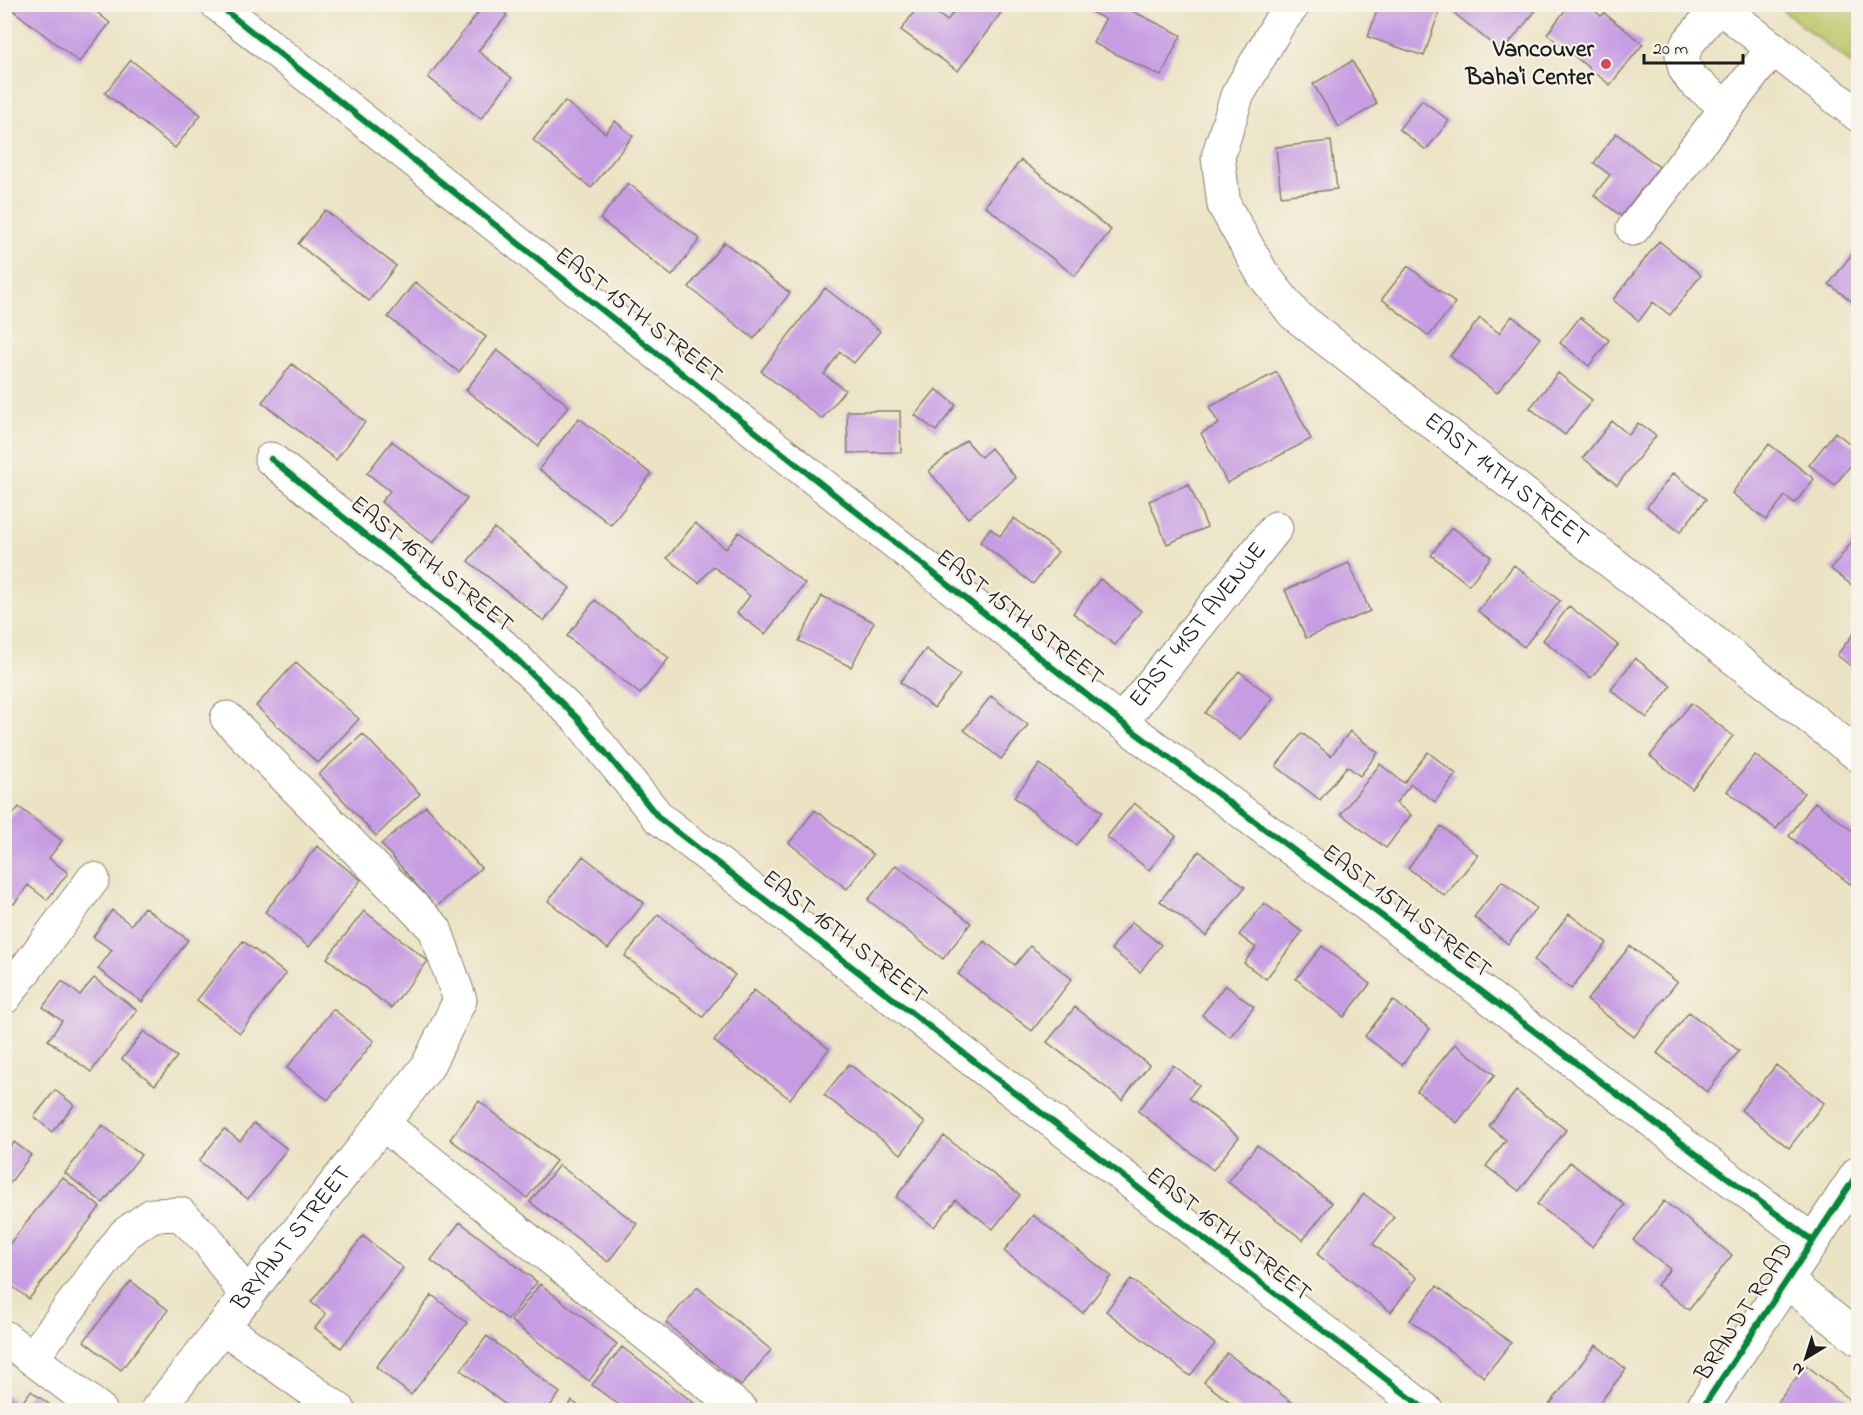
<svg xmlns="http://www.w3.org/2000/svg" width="1863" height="1415" font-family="'Indie Flower',sans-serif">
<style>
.green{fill:#bcc86a;stroke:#6c7243;stroke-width:1.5}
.building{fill:#c69ce3}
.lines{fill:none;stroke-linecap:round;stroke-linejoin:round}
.minor-casing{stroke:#848070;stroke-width:35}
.minor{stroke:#fff;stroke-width:33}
.cycleway-casing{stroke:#f7f3e8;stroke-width:10}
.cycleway{stroke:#00873e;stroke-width:6}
.poi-dot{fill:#d1495b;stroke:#f7f3e8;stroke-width:2}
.labels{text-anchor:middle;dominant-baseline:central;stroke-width:4.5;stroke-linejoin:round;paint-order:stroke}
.poi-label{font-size:24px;font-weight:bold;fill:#1c1c1c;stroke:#f7f3e8;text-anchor:end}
.street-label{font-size:24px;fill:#1c1c1c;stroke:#f7f3e8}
</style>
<rect width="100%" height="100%" fill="#f7f3e8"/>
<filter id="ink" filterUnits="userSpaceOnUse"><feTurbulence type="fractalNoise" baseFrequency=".0167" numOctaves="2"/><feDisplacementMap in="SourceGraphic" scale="12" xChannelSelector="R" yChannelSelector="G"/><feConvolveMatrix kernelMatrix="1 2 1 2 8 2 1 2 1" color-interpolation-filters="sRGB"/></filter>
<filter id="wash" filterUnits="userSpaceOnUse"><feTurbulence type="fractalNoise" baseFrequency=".008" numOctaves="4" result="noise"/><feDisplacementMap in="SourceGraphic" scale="24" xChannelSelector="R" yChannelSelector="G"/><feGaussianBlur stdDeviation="1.35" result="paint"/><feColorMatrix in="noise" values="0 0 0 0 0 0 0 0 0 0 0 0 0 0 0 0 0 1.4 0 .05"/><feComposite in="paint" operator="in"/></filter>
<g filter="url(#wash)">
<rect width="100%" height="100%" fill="#ece3c4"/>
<path class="green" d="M1776,5H1858V69Z"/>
<g id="blocks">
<path class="building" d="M5,4H87L110,23L79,62Z
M485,4H494L507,15L478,51L512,78L481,119L428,77Z
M920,4H925L947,21L959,4H995L1003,10L958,71L901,30Z
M1092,4H1135L1132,11L1181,35L1161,76L1093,43L1105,19L1089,11Z
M1379,4H1435L1441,6L1424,56L1368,37Z
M1443,4H1541L1502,52Z
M1570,4H1587L1601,16L1604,13L1643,44L1610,85L1547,34Z
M131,60L201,115L175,148L105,93Z
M1352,61L1377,104L1339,127L1313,84Z
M1422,100L1449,121L1426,150L1399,129Z
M565,101L605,133L615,121L633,136L591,188L533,140Z
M1616,133L1659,167L1621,216L1594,195L1610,175L1594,163Z
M1331,141L1337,189L1281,196L1276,147Z
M1021,160L1111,230L1075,276L985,206Z
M628,183L700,239L672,276L600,219Z
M325,210L396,266L369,301L298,244Z
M1659,241L1701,275L1670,315L1653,302L1639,321L1613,300Z
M724,242L790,293L754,339L689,287Z
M1858,246V306L1829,284Z
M1408,266L1455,303L1429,336L1382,299Z
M415,282L486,337L459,372L388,317Z
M825,288L880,331L854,363L840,352L824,374L845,390L822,419L761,371Z
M1512,316L1540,338L1497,393L1450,356L1480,318L1499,333Z
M1580,317L1609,340L1589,366L1560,343Z
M497,350L569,406L538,446L466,390Z
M292,364L365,422L336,460L262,402Z
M1277,372L1311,439L1227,483L1201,433L1219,424L1209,407Z
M1558,373L1592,400L1565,435L1530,408Z
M936,389L956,405L936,431L915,415Z
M847,411H900L901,452L848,453Z
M579,418L651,474L611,525L539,469Z
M1612,421L1629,435L1638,423L1656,436L1617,485L1583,458Z
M1835,432L1858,450V456L1835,485L1809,465Z
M966,440L981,457L991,448L1016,478L968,518L929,471Z
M392,441L467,499L433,543L381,502L390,491L367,473Z
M1769,444L1814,479L1795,503L1785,496L1766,520L1732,493Z
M1673,473L1706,499L1680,532L1647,507Z
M1189,484L1207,527L1167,544L1149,501Z
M1014,518L1058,552L1033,584L980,542L990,528L1000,536Z
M695,523L726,549L739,532L805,584L765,634L737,613L750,596L713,566L699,583L667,558Z
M1452,527L1491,557L1469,585L1431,555Z
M494,528L570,588L544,621L468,561Z
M1858,534V590L1831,569Z
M1349,563L1370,611L1306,638L1285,590Z
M1514,565L1560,601L1524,647L1478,611Z
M1100,579L1141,611L1115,645L1073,613Z
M822,596L874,622L851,667L799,641Z
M595,600L669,658L640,694L567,636Z
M1569,606L1618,645L1591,678L1543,640Z
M1858,628V672L1837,655Z
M926,649L960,675L934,708L900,682Z
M1635,658L1671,686L1647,718L1611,690Z
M296,662L359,719L318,763L256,706Z
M1239,671L1273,698L1240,740L1205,713Z
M991,696L1028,725L1001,759L964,730Z
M1691,703L1733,736L1692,789L1650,756Z
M1350,731L1378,753L1360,776L1347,766L1320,800L1276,766L1302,733L1331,756Z
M363,734L420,794L376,836L319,774Z
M1428,752L1456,774L1435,802L1411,784L1396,803L1411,815L1386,848L1341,814L1380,764L1404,783Z
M1755,755L1804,793L1776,829L1727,791Z
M1040,764L1102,812L1076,845L1014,797Z
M1815,802L1858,835V873L1850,884L1789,836Z
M1134,803L1176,836L1149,870L1107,837Z
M426,806L481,868L436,907L381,844Z
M19,807L62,841L49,858L68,873L47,900L28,885L14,904L4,896V825Z
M815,810L873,855L847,889L789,843Z
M1441,826L1478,855L1445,896L1408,868Z
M317,846L361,880L309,947L265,912Z
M1199,851L1245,887L1206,936L1160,901Z
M583,856L644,903L608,949L548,901Z
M896,865L971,923L943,959L868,900Z
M1502,881L1536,908L1508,944L1474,917Z
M1264,903L1302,932L1266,979L1244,963L1256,948L1239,935Z
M144,907L188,940L142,1002L98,969L112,950L93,937L112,910L131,925Z
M364,911L428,961L391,1008L327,958Z
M658,914L735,975L703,1017L625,956Z
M1569,914L1607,943L1571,989L1534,960Z
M1132,922L1161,945L1140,972L1111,949Z
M243,941L286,974L240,1033L197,1000Z
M984,941L1015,965L1030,946L1072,979L1032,1031L958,974Z
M1322,946L1370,984L1344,1017L1296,979Z
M1630,946L1677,982L1634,1037L1587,1000Z
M94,978L137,1010L91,1072L48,1040L62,1021L43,1007L62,981L80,995Z
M1225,985L1254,1007L1230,1037L1202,1015Z
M754,990L829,1049L790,1099L714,1041Z
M1393,1000L1430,1029L1402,1065L1365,1036Z
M1075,1007L1149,1065L1122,1100L1047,1042Z
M333,1009L374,1041L328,1100L287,1068Z
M1689,1012L1739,1051L1707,1092L1657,1053Z
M144,1031L177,1057L155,1085L122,1059Z
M1455,1044L1495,1075L1457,1123L1417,1091Z
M849,1064L925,1123L901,1154L824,1095Z
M1173,1065L1199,1085L1189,1098L1239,1137L1213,1170L1138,1111Z
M1776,1065L1824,1103L1789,1148L1741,1110Z
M55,1090L74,1105L52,1132L34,1117Z
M1516,1091L1566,1130L1519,1191L1486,1166L1506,1140L1489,1126Z
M479,1101L556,1161L527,1198L450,1139Z
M254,1123L287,1149L248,1199L199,1161L224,1129L240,1141Z
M102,1125L141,1155L103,1203L65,1173Z
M944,1136L1020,1195L993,1229L956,1200L934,1227L896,1197Z
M14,1142L31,1155L4,1191V1155Z
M1257,1145L1332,1203L1303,1240L1228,1182Z
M1570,1162L1625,1205L1592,1247L1537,1204Z
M559,1165L637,1224L608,1262L530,1202Z
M62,1177L100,1207L29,1299L4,1280V1251Z
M1364,1194L1394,1217L1373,1244L1417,1278L1391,1312L1317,1254Z
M1664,1201L1732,1255L1689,1310L1657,1285L1670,1269L1633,1240Z
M1033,1215L1111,1276L1083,1313L1004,1251Z
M460,1222L537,1282L508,1320L431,1260Z
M363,1236L403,1268L341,1348L315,1328L326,1314L311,1302Z
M1131,1279L1215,1344L1190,1376L1106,1311Z
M131,1281L168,1310L121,1370L84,1341Z
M540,1284L617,1344L589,1381L511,1321Z
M1437,1286L1511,1343L1484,1377L1410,1320Z
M697,1287L771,1350L741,1386L666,1323Z
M432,1295L467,1323L411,1395L376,1367Z
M487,1336L560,1393L547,1410H512L461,1370Z
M1596,1345L1626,1369L1594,1410H1545Z
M622,1347L699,1407L696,1410H626L592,1385Z
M1227,1353L1302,1410H1240L1204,1382Z
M1806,1365L1858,1406V1410H1789L1778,1402Z
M31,1391L57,1410H16Z
M4,1393L14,1401L6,1410H4Z
M572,1401L584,1410H565Z
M230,1404L238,1410H225Z"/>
</g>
</g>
<g filter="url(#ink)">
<use href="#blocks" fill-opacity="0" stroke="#848070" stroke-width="1.5"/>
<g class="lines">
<g class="minor-casing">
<g id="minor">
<path d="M217,4L1121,722L1390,922L1692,1151L1813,1241"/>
<path id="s1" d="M1294,4L1279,23L1237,96L1218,157L1224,205L1262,273L1294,314L1858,755"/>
<path d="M1716,4L1858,115"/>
<path d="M1719,6L1688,43L1682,55L1685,69L1692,80L1727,107"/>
<path d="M1633,229L1773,48"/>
<path d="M271,459L502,645L578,719L659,818L1426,1410"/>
<path id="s2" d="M1121,722L1276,528"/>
<path d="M4,998L93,879"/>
<path d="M383,1124L741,1410"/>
<path d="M1786,1281L1858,1338"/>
<path d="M223,1327L339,1410"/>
<path d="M4,1337L100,1410"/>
<path d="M32,1358L125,1234L152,1215L180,1214L208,1241L247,1297"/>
<path id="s3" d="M157,1410L427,1067L460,1000L435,929L227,718"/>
<path d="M1701,1410L1858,1173"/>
</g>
</g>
<use href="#minor" class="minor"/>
<g class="cycleway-casing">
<path id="cycleway" d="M217,4L1121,722L1390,922L1692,1151L1813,1241
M271,459L502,645L578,719L659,818L1426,1410
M1701,1410L1858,1173"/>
</g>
<use href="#cycleway" class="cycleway"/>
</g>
</g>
<circle class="poi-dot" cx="1606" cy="64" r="6"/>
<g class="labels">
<g class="poi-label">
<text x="1594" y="50">Vancouver<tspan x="1594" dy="28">Baha'i Center</tspan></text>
</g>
<g class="street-label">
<text transform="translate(638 316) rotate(38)">EAST 15TH STREET</text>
<text stroke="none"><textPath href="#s1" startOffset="620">EAST 14TH STREET</textPath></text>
<text transform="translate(431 565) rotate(39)">EAST 16TH STREET</text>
<text transform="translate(1019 618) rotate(38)">EAST 15TH STREET</text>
<text stroke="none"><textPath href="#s2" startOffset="124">EAST 41ST AVENUE</textPath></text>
<text transform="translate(1406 912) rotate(37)">EAST 15TH STREET</text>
<text transform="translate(844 938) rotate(38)">EAST 16TH STREET</text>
<text transform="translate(1228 1235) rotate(38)">EAST 16TH STREET</text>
<text stroke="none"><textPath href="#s3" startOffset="218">BRYANT STREET</textPath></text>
<text transform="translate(1745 1312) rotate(-57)">BRANDT ROAD</text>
</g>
</g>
<rect width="1863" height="1415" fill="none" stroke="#f7f3e8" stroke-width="24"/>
<g transform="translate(1806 1358) rotate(218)" stroke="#f7f3e8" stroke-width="4.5" paint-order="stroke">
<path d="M0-4.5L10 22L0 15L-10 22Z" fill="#1c1c1c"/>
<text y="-9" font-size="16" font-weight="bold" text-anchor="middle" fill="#1c1c1c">N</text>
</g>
<path d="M1644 54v9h99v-9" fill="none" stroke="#1c1c1c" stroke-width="3"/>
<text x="1653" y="54" font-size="18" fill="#1c1c1c" stroke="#f7f3e8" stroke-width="4.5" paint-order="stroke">20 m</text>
</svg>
